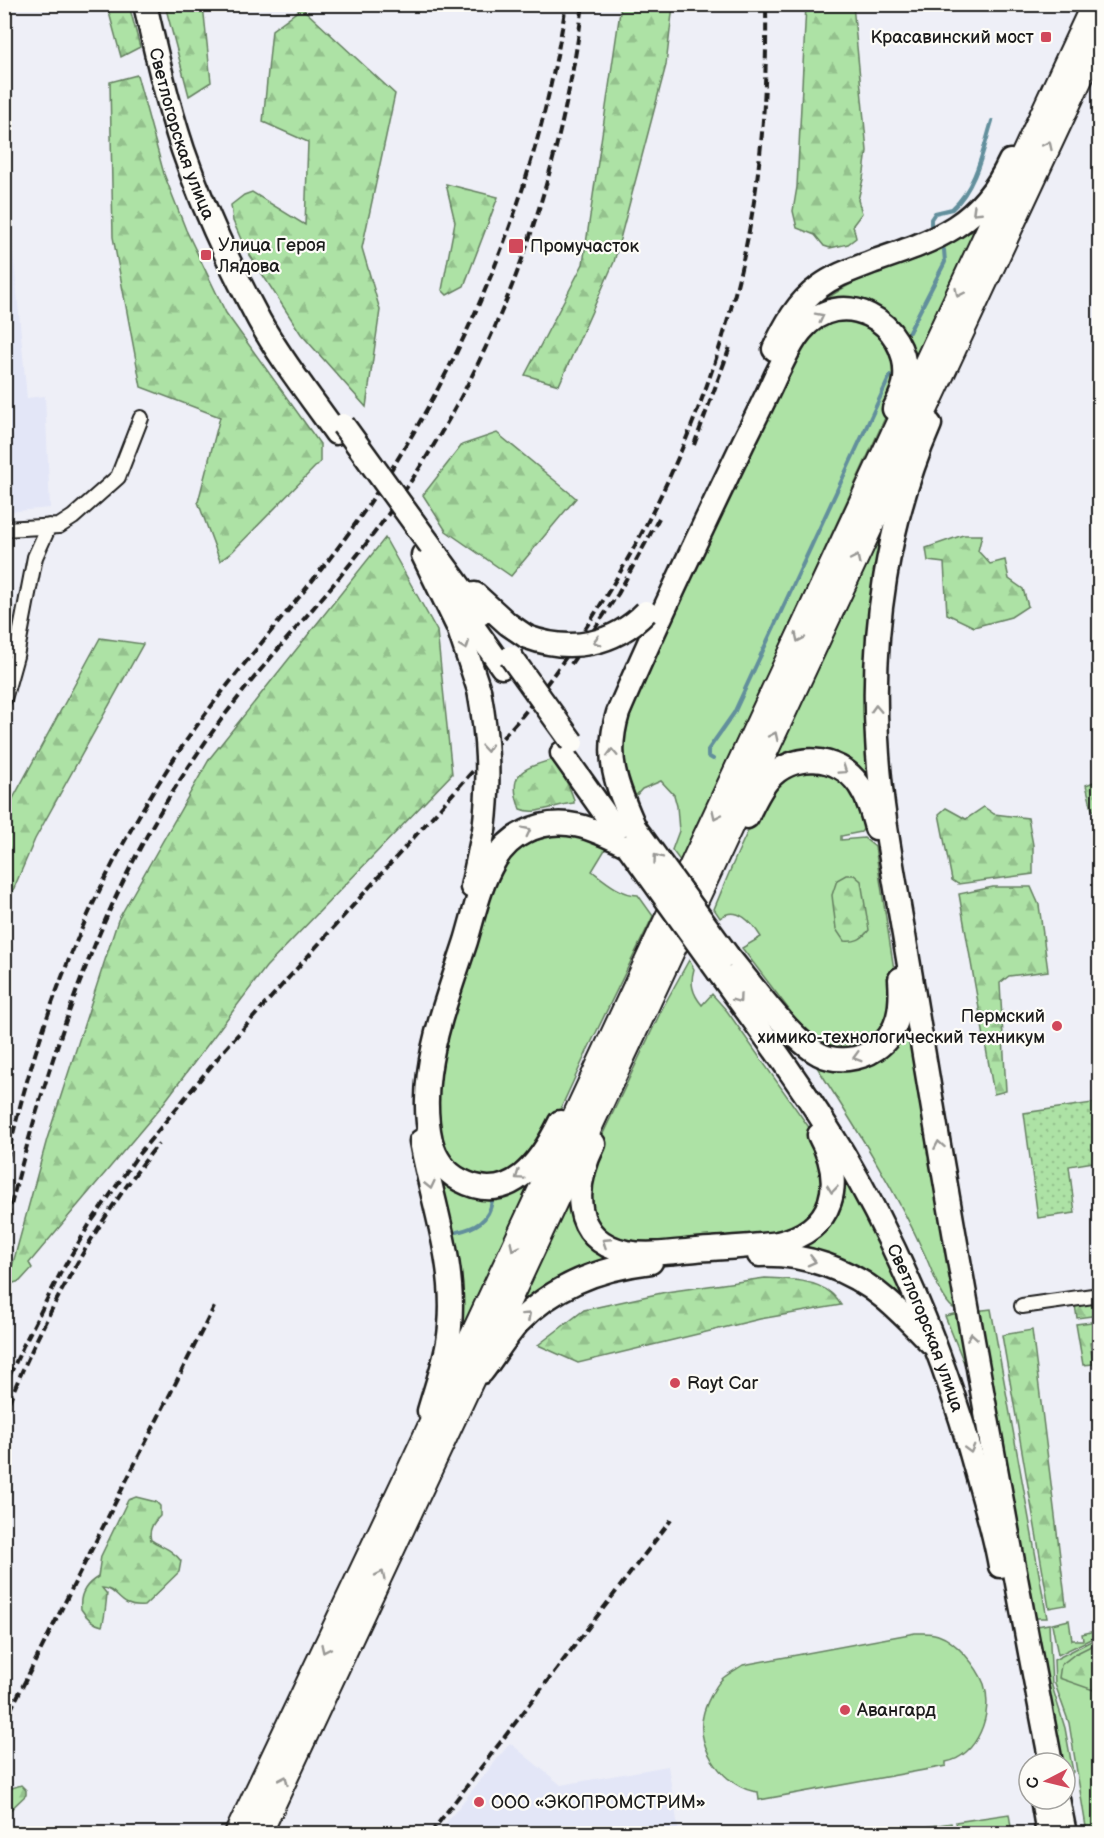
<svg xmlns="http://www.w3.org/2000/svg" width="1104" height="1838" font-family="'Balsamiq Sans',sans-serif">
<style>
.built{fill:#e3e6f7}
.grass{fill:#ade2a5;stroke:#647f60;stroke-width:1.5}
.forest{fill:url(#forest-firs);stroke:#647f60;stroke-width:1.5}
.garden{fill:url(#garden-dots);stroke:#647f60;stroke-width:1.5}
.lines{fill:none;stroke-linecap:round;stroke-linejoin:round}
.stream{stroke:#628f9c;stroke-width:4}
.minor-casing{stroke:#1c1c1c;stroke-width:18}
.primary-casing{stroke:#1c1c1c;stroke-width:27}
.trunk-casing{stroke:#1c1c1c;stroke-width:28}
.minor{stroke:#fdfcf7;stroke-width:14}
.primary{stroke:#fdfcf7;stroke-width:22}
.trunk{stroke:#fdfcf7;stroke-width:24}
.rail{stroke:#1c1c1c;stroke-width:4;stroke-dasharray:9 4.5;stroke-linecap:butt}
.primary-bridge-casing{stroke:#1c1c1c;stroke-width:27;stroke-linecap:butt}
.primary-bridge{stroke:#fdfcf7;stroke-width:22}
.oneway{stroke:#989794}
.poi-dot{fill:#d1495b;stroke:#fdfcf7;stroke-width:2}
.labels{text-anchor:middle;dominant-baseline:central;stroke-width:4.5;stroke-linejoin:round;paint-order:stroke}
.poi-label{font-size:18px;fill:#1c1c1c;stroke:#fdfcf7;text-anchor:start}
.street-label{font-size:18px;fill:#1c1c1c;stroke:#fdfcf7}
</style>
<defs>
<pattern id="forest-firs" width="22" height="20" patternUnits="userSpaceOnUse" patternTransform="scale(1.5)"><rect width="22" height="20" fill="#ade2a5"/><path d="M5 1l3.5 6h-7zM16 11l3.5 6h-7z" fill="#94c18d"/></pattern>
<pattern id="garden-dots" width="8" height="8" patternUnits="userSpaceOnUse" patternTransform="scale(1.5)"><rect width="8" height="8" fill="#ade2a5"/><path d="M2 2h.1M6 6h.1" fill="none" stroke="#94c18d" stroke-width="1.8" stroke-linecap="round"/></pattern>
</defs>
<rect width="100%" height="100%" fill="#eeeff7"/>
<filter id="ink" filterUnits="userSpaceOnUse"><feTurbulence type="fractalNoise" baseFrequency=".0167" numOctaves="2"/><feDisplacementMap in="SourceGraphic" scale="12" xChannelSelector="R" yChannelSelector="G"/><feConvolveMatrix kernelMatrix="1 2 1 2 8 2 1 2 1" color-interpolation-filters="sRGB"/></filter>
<g filter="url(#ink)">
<path class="built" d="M5,166L27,398L45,396L50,508L5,512Z
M510,1743L561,1785L668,1766L679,1833H438Z"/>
<path class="grass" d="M969,232H973L976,234L913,368L903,334L814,310C853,272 899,270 945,247C953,243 961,237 969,232Z
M866,318L895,353L896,394L681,862L672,850L679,831L677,806L674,795L661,781L642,789L632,800L620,767L628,706L794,350L821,322Z
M888,517L894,524L879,802L853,767L770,772Z
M822,770L844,779L868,824L861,832L841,836V840L864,838L875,847L897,989L888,1034L832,1057L806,1032L742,948L761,937C753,924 737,904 720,918L714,909C728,877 760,788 791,774C800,770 812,771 822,770Z
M559,835L578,836L606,848L592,871C605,881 621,895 638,895L653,916L588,1049L544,1145L517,1175L471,1181C464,1174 443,1156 440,1147C437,1138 434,1093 436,1083C444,1040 484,880 513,854C526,842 542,838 559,835Z
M689,960L694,969C690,983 692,993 702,1005L712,994L727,1011L820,1143L826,1204L791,1234L686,1246L612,1241L588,1213L599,1142L662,1009Z
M908,1027L959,1307L953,1308C941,1299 932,1270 925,1255C895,1189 856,1128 817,1067V1063C845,1076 875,1070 896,1047C901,1041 903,1033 908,1027Z
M434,1170L494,1197H506L532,1186L468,1331L457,1338Z
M845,1177L915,1312L797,1249C831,1232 846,1216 845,1177Z
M571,1196L619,1258L515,1314L567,1197Z
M991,1309L1047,1618H1035L975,1311Z
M958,1313L969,1375L945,1316Z
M1069,1620L1072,1640H1083L1082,1634L1099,1630V1635L1058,1655L1052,1624Z
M1049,1624L1052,1686L1065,1728L1073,1772L1071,1774L1061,1759L1035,1629L1037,1626Z
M915,1633C922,1633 931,1632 938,1635C956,1641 977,1666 984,1684C994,1713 977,1757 946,1762V1766L759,1800L758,1792C726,1789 695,1748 703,1716C705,1705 715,1686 723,1678C729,1673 737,1669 743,1665Z
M1099,1637V1833H1087L1069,1723L1055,1684L1054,1660Z
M1009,1814L1012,1833H958L956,1822Z
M951,1823L953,1833H886Z"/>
<path class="forest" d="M107,5H129L140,47L121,57Z
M165,5H203L211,82L189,96Z
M621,5H673L666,65L614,262L559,385L525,375L583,264Z
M806,5H853L867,151L863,179L858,200L862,213L853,225L856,238L848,244L830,248L824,246L815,235L797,228L793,211L797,187Z
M302,8L395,94L362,248L380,310L366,407L301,334L244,246L233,221L231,205L244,195L252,192L305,225L308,142L263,122L272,30Z
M137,75L164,174L186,230L226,313L320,444V462L232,552L220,561L198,502L220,417L141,387L113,237L110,82Z
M446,184L498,197L464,286L447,295L442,290L455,222Z
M497,433L576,498L511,576L446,531L423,495L462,445Z
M963,535H982L978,551L990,564L1005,560L1009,579L1023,589L1028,606L1011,617L974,627L947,614L944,563L928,561L926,548Z
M385,538L437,631L452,774L266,967L160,1108L29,1263L32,1268L20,1281L7,1285L47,1139L118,920L210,758Z
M100,638L143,644L35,839L5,909V805L10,804Z
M551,760L555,761C560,769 575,796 574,803C556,804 537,816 520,809C507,775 520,769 551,760Z
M984,807L994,814L1028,818L1033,845V874L958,884L952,880L939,814L946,808L966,819Z
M846,875H854L861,881L869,930C861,940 856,942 844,941L836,929L832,895L837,880Z
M993,887H1031L1039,905L1048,971L1009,976L1000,983L1006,1091L994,1094L959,894Z
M765,1278C786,1279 814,1279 831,1293C835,1296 838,1301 841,1305L760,1319L578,1363L538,1345L584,1310L666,1292Z
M1099,1302V1315L1077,1318L1075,1305Z
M1099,1321V1342L1090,1343L1093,1364L1083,1365L1076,1324Z
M1032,1330L1066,1605L1049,1608L1002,1335Z
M136,1497L156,1502L160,1506V1516C153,1523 148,1530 151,1540C162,1547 173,1550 181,1561L179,1572L144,1606C118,1609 119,1588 102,1588L107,1594C106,1602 105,1619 102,1626C92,1624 86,1617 81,1609C79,1594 86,1584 98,1577L101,1556L128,1500Z
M1099,1642V1692L1059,1678L1061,1665L1075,1654Z
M5,1779L7,1786L12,1788L21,1785L26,1790V1795L5,1815Z"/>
<path class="garden" d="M1099,780H1100L1099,815L1092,809L1086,785Z
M1099,1102V1161L1069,1166L1075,1213L1038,1218L1024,1113Z"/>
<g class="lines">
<path class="stream" d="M931,225V219L935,213L952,209C976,188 983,150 992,121
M909,332L945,262L944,250
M713,759L708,756V750L734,713L890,376
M457,1232C475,1228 489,1221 492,1201"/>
<g class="minor-casing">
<path id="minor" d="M4,529L59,526L73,517L118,477L141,418
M4,699L16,656L35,557L49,526
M1022,1306L1100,1295"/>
</g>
<g class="primary-casing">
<g id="primary">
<path id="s1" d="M145,4C156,53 167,102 183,150C203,208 230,266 259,320C281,360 310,396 336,433"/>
<path d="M774,349C785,325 797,303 819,287C835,275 854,269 872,262C936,240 980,226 1010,161"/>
<path d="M930,424C887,522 871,632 877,738C880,804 893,870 904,935C916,1009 929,1083 941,1157C976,1360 1012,1561 1051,1763"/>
<path d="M431,547L480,614"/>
<path d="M423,555L458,627L479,690"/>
<path d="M475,594L508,624L527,637"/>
<path d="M458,605L502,667"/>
<path d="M562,753L625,842"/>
<path d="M747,817C753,804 759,791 768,780C792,752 838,754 859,785C868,798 872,813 876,828"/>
<path d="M635,828C617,786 604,759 618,713C657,621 701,531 744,441C755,419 766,397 776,375C784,360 790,344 801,331C840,283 910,321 905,379C904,390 899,399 894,409"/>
<path d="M472,887L484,830"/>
<path d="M728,956C750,982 790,1039 819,1054C836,1063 860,1060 876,1049C900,1032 902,1006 900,979"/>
<path id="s2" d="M720,974C762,1032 806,1091 843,1153C903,1255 947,1363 978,1478C986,1507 995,1536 1000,1566"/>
<path d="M560,1122C541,1161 510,1207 460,1180C445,1172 435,1157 431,1141C426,1119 426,1095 429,1073C435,1028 452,984 466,941C474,914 480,884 495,860C502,848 512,838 525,832C561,813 595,829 628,846"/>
<path d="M421,1141C432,1202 456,1264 450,1326C448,1355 437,1383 429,1411"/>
<path d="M594,1144C574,1185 569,1240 626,1252C649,1256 673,1252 696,1250C723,1248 751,1247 778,1243C835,1230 845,1183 819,1135"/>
<path d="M759,1255C803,1253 850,1269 884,1298C901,1312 916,1328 931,1343"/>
<path d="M482,1372C494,1356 505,1338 518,1323C553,1286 601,1268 651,1262"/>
<path d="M1042,1799L1048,1834"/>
<path d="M1058,1799L1065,1834"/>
</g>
</g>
<g class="trunk-casing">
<path id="trunk" d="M237,1834L416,1457L1094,4
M259,1834L1100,36"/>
</g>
<use href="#minor" class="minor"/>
<use href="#primary" class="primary"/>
<use href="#trunk" class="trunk"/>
<path class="rail" d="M694,445L730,347
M571,664L618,594L659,518
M4,1174C36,1021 95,874 184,744C242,659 316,585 373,498C473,346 538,185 566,4
M4,1232C43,1079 88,929 171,794C191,763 211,732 234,703C279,645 331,591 375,532C492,377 558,196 583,4
M4,1388L23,1346L60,1274L89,1225L138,1155L226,1048L522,716C634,575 715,408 749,231C763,156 767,80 766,4
M4,1414C43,1317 93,1226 158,1144
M4,1723L214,1307
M430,1834L671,1520"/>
<g class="primary-bridge-casing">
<path id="primary-bridge" d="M343,425L431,546
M527,637C570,653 614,645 646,612
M511,657L572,742
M479,690C488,739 490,780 484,830
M635,828L728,956
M628,846L720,974"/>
</g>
<use href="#primary-bridge" class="primary-bridge"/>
</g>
<defs><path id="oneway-chevron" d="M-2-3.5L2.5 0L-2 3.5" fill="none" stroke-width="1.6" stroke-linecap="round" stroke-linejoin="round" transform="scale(1.5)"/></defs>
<g class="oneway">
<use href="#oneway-chevron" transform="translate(1048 145) rotate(-65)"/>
<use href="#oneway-chevron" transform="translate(976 211) rotate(136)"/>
<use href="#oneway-chevron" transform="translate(959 293) rotate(115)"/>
<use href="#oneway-chevron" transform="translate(820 317) rotate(-27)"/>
<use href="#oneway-chevron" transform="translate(856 559) rotate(-65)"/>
<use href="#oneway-chevron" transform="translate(799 638) rotate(115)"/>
<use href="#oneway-chevron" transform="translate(597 641) rotate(165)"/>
<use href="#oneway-chevron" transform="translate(465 646) rotate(69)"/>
<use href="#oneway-chevron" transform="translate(876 709) rotate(-92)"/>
<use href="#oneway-chevron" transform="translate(774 736) rotate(-65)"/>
<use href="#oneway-chevron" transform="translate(487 748) rotate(85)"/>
<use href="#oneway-chevron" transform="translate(612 753) rotate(-92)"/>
<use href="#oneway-chevron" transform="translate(843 770) rotate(34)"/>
<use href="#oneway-chevron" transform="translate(716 815) rotate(115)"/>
<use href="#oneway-chevron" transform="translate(527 831) rotate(-27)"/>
<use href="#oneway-chevron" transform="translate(657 858) rotate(-126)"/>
<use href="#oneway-chevron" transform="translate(738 999) rotate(54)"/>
<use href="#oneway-chevron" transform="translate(857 1057) rotate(164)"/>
<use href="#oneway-chevron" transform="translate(939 1145) rotate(-100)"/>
<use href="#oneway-chevron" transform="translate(519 1176) rotate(146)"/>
<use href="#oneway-chevron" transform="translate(430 1185) rotate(77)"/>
<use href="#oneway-chevron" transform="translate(832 1189) rotate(96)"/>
<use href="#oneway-chevron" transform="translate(606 1242) rotate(-147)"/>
<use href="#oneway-chevron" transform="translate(514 1247) rotate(115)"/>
<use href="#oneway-chevron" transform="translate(812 1261) rotate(14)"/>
<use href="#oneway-chevron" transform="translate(527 1316) rotate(-42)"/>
<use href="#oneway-chevron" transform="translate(972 1337) rotate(-99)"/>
<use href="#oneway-chevron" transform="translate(970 1449) rotate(75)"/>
<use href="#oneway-chevron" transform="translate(381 1575) rotate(-64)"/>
<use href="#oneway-chevron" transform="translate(325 1649) rotate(115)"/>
<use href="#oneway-chevron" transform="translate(284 1780) rotate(-65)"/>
</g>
</g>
<g class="poi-dot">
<rect x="1040" y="31" width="12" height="12" rx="3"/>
<rect x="508" y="238" width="16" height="16" rx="3"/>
<rect x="200" y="249" width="12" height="12" rx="3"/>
<circle cx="1057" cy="1026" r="6"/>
<circle cx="675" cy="1383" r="6"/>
<circle cx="845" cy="1710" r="6"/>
<circle cx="479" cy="1802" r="6"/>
</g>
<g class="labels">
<g class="poi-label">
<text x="1034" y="37" text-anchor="end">Красавинский мост</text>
<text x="218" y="245">Улица Героя<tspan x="218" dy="21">Лядова</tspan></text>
<text x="530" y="246">Промучасток</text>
<text x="1045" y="1016" text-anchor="end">Пермский<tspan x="1045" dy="21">химико-технологический техникум</tspan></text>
<text x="687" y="1383">Rayt Car</text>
<text x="857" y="1710">Авангард</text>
<text x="491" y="1802">ООО «ЭКОПРОМСТРИМ»</text>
</g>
<g class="street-label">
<text stroke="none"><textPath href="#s1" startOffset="135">Светлогорская улица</textPath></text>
<text stroke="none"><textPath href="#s2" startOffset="411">Светлогорская улица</textPath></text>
</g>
</g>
<rect width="1104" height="1838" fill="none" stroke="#fdfcf7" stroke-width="24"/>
<rect x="12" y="12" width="1080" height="1814" fill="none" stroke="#1c1c1c" stroke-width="2" filter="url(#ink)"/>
<g transform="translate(1047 1781) rotate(263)"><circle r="28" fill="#fdfcf7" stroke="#a3a29f" stroke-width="1.5"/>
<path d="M0-4.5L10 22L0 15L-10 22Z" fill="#d1495b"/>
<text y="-9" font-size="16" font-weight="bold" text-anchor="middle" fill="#1c1c1c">С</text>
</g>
</svg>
